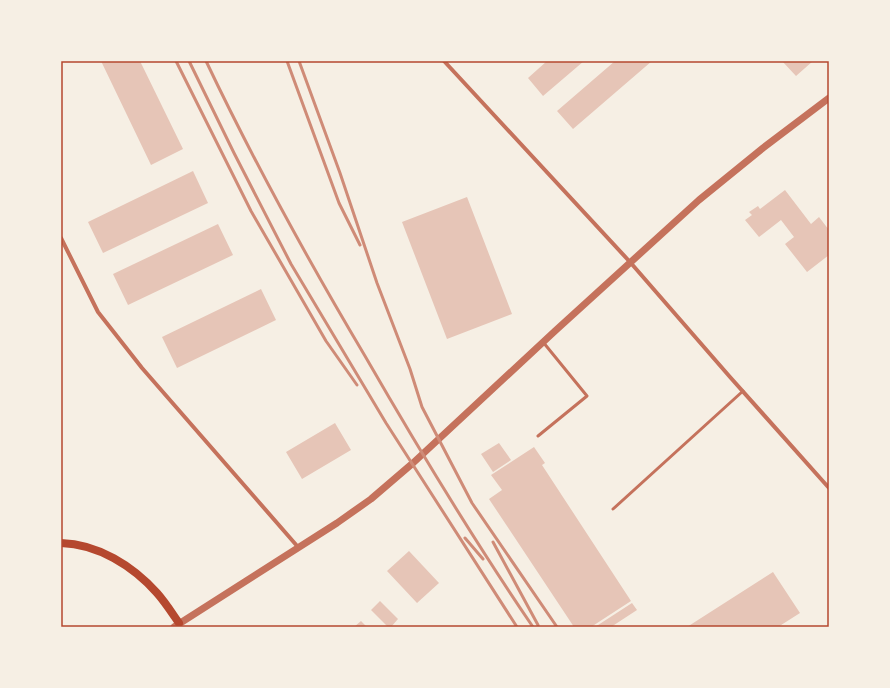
<svg xmlns="http://www.w3.org/2000/svg" width="890" height="688" font-family="Rubik,sans-serif">
<style>
.building{fill:#e6c5b7}
.lines{fill:none;stroke-linecap:round;stroke-linejoin:round}
.service{stroke:#c5725c;stroke-width:3}
.minor{stroke:#c5725c;stroke-width:4}
.tertiary{stroke:#c5725c;stroke-width:7}
.secondary{stroke:#b5482f;stroke-width:8}
.rail{stroke:#cf8b77;stroke-width:3}
.neatline{fill:none;stroke:#b5482f;stroke-width:1.5}
</style>
<rect width="100%" height="100%" fill="#f6efe4"/>
<path class="building" d="M101,61H140L183,149L151,165Z
M547,61H584L543,96L528,78Z
M615,61H652L573,129L557,111Z
M782,61H813L796,76Z
M193,171L208,203L103,253L88,222Z
M785,190L811,224L819,217L829,230V255L807,272L785,244L794,237L781,220L759,237L745,220L752,215L749,212L758,206L760,209Z
M467,197L512,314L447,339L402,222Z
M218,224L233,255L128,305L113,274Z
M261,289L276,320L177,368L162,337Z
M335,423L351,450L302,479L286,452Z
M499,443L511,460L493,472L481,454Z
M534,447L545,463L542,465L631,601L591,627H574L489,499L502,490L491,475Z
M409,551L439,583L417,603L387,571Z
M773,572L800,613L778,627H687Z
M380,601L398,619L391,627H388L371,610Z
M632,603L637,610L611,627H595Z
M361,621L367,627H354Z"/>
<g class="lines">
<path class="service" d="M538,436L587,396L543,342
M613,509L743,391"/>
<path class="minor" d="M444,61L630,262L730,377L829,488
M61,238L98,312L142,368L298,547"/>
<path class="tertiary" d="M174,627L337,523L371,499L413,463L555,331L699,200L763,148L829,98"/>
<path class="secondary" d="M61,543C98,544 133,566 157,593C165,602 172,613 179,623"/>
<path class="rail" d="M176,61L251,211L326,341L357,385
M189,61L234,153L291,264L386,423L517,627
M206,61C254,162 308,260 365,356C418,448 473,539 533,627
M287,61L339,203L360,245
M299,61L340,173L377,283L410,369L422,407L472,503L557,627
M465,538L483,559
M493,542L538,625"/>
</g>
<rect width="890" height="688" fill="none" stroke="#f6efe4" stroke-width="124"/>
<rect x="62" y="62" width="766" height="564" class="neatline"/>
</svg>
